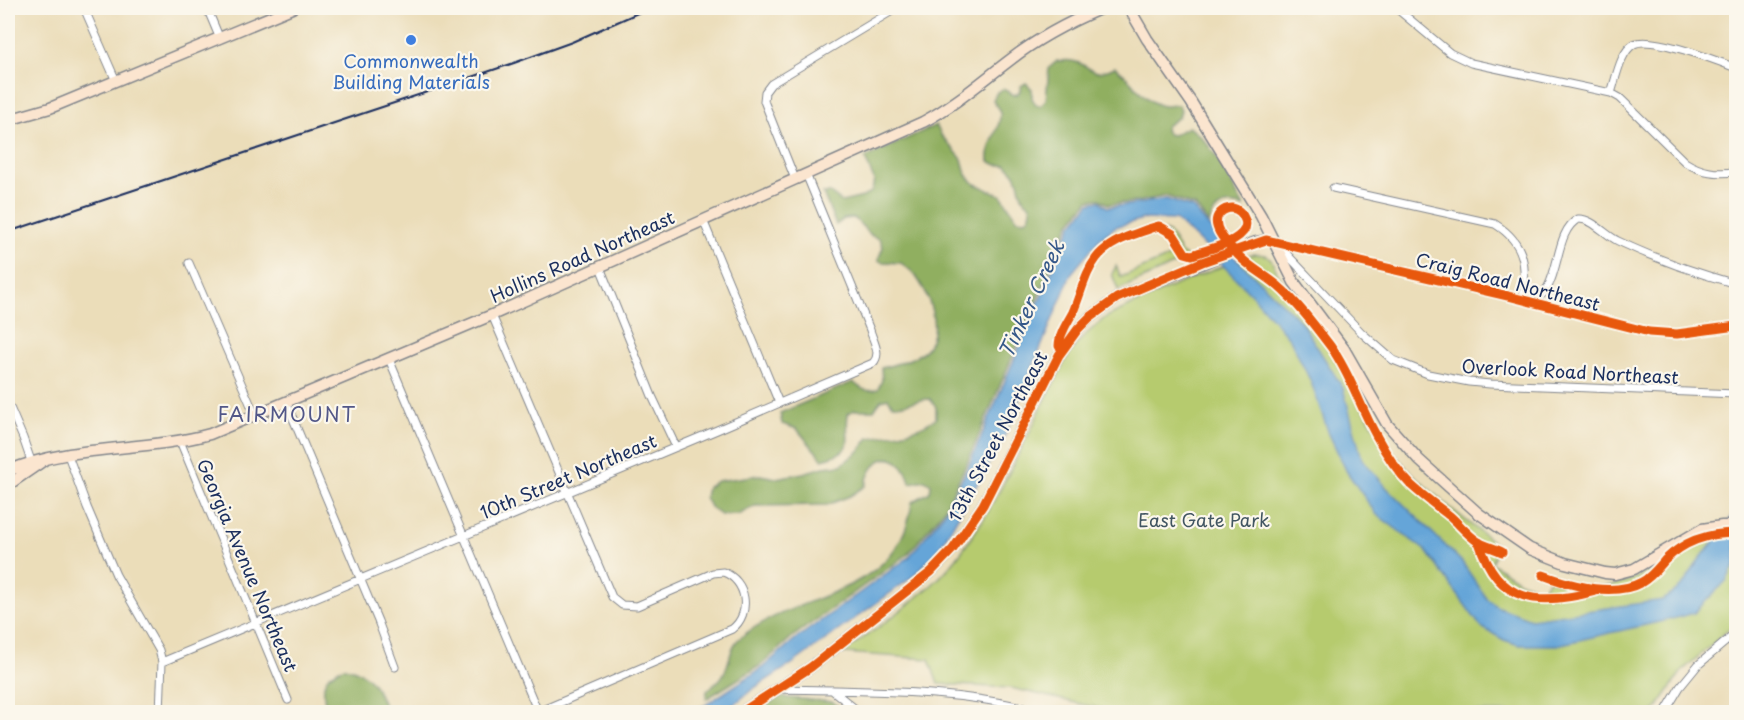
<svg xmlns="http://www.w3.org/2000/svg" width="1744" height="720" font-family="'Playpen Sans',sans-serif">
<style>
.green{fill:#b6cb6e;stroke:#687d66;stroke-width:1.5}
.forest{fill:#90af61;stroke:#566f60;stroke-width:1.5}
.water{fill:#65a5d8;stroke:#406a9b;stroke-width:1.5}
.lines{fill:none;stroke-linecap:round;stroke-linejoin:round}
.street-casing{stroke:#83868c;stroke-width:9}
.secondary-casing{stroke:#83868c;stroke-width:13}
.street{stroke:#fff;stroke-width:7}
.secondary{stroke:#fbe5cf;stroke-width:10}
.rail{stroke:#1b2f5e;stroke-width:2}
.cycleway-casing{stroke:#fbf7ec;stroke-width:13}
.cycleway{stroke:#e8590c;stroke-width:9}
.shop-dot{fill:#3f7fe0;stroke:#fbf7ec;stroke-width:2}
.labels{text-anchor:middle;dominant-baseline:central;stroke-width:4.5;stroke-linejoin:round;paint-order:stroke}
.shop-label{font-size:18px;fill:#366cbe;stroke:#fbf7ec}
.street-label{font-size:18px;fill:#1b2f5e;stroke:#fbf7ec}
.park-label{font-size:18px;fill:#425662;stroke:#fbf7ec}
.water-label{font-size:20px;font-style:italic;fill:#355889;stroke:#fbf7ec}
.neighbourhood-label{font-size:20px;letter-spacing:1.5px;fill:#525788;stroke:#fbf7ec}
</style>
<rect width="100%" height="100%" fill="#fbf7ec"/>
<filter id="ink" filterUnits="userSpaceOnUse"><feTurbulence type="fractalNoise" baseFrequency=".0167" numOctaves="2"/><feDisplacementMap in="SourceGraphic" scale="12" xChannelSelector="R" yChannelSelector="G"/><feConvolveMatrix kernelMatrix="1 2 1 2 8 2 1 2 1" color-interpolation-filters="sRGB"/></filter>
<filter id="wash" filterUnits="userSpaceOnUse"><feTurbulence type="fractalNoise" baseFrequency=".008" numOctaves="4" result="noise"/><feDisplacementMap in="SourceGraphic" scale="24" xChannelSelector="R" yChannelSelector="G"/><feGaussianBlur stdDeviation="1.35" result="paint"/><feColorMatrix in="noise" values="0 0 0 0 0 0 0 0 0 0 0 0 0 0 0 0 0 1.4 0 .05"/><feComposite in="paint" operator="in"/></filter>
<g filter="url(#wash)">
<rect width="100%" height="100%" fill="#ebddb9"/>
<path class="green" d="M1165,231L1172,236L1180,252L1189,258L1118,290L1112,274L1116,266L1121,277L1174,255Z
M1253,254L1266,255L1271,259C1286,292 1308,318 1328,348C1349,379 1364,415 1387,445C1418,485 1460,515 1499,547L1491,563L1519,581L1542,590L1549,579C1596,597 1631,584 1672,558C1681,553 1693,541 1704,539C1713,536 1727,538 1736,538V623L1682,671L1654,712H1115L1011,688L938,684L929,659L843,653C875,629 909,607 937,580C956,562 970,540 984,518C1016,465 1040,407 1070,352L1085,335L1106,317L1178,284Z"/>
<path class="forest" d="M1057,61C1062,61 1068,60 1072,61C1094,65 1088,79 1115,67C1132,78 1142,102 1164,106C1169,106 1174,105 1179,105L1181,110L1179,117L1166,126L1165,130L1168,134L1173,135L1188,127C1212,139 1231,184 1244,207C1226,201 1214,205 1209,224L1195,206L1166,196L1137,202L1108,204L1100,199L1089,200L1069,224L967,463L944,510L908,554L792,637L761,665L706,699L707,691C712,686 720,681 723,675C730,664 730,645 740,638C799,589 900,599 912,502L930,492L931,484L925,480L910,483C908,468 892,449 876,464C870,470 867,478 865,486L850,496L827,505L755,506L738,515H721L710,507L705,497L707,488L717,481L760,475L776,478L803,473L824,467L841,465L859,451L869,438C893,434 916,433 936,418V407L930,399C916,399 907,406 893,405L888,398L881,400L874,410H854L848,414C844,440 859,451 822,459L797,429L782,424L780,413L853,382C861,389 867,393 878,389L882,380L881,368C894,365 921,358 928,346C941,326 929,294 915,275C912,271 906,267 901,263L882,262L878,260L883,247L880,239L872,236L854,218L844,219L836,225L823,193H830L842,202L863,197L872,191L874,180L865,158L936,125L941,135L962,159L966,174L975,184L1001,195L1017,219L1025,220L1029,218L1031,211L1030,205C1017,198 1022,184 1014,173C1012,170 1009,168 1006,165H997L989,161C987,141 1002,128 1000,113C999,108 995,105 993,100L997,92L1003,89L1014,95L1019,93L1021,86L1026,83L1032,89V98L1036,105L1041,106L1046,100L1049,68Z
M345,667C370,672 379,689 386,712H317L325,703C321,682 325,674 345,667Z
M779,697L833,702L846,712H754Z"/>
<path class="water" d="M1166,199L1193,208L1235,257L1302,323L1343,388L1362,459L1387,488L1462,562L1487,599L1498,607L1531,619L1663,600L1683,585L1699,560L1725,528L1736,508V563L1726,581L1694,613L1668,620L1557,645H1519L1504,640L1481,627L1426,551L1376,514L1347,472L1329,434L1311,382L1290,339L1253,296L1198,240L1175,220L1143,219L1115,227L1099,240L1071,274L1003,440L938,551L911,578L792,664L754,688L726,711L722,712H686L704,706L762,668L794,640L909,557L945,512L969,465L1071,226L1090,203L1100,201L1107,207L1137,204Z"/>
</g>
<g filter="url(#ink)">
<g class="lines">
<g class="street-casing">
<path id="street" d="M84,8L116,81
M207,8L220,39
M1396,8L1450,53L1471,63L1611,93L1620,98L1685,162C1702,173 1717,174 1736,172
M1611,93C1616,79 1620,52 1634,44C1650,35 1718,61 1736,68
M795,179L764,101L765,92L771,84L897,8
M1333,188L1495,224C1527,244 1526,267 1523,300
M703,220L779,403
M1277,241L1649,332L1677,334L1736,326
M1278,245L1362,333L1393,360L1428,374L1469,382L1490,384L1736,394
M189,263L255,415
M600,267L652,396L676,447
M1529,302C1563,295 1551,233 1578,219C1592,218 1605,235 1618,241C1656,259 1696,273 1736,284
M492,315L612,597L622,605L637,606L713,573L723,572C747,580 752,614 732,629L538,712
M389,359L538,712
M286,402L378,621L395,667
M8,403L23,438L31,461
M180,441L288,700
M68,455L87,507L116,575L159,650L162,662L160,712
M162,662L717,430L873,363C882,354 873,341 870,330L806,174
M780,689C868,691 958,689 1043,712
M832,690L859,712
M1665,712L1680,687L1698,665L1736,633"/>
</g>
<g class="secondary-casing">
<path id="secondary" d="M1129,8L1147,39L1191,102L1261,216L1294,282L1344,349L1387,424L1419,460L1478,513L1530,549L1565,563L1605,573L1615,574L1634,569L1702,529L1722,526H1736
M8,120L50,108L292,8
M8,471C71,444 144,452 210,434L492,315L923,122C955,105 981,82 1010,60C1038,38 1069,22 1102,8
M8,485L43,461
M742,712L811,667L931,572L953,549L983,505L1059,355L1078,329L1089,318L1117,298L1133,291L1256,242L1266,240L1274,241"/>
</g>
<use href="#street" class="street"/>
<use href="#secondary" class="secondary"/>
<path class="rail" d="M8,232L514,63L572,42L649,8"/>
<g class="cycleway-casing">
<path id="cycleway" d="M1059,346C1059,334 1068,322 1073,312C1089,272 1088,251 1132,235C1141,232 1150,228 1159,226L1173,234L1185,253L1192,255L1198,253C1212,248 1252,239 1245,220C1243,214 1238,209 1232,208C1228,208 1223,210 1220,213C1208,226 1229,245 1238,255C1249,267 1264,274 1277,285C1298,303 1315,326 1331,347C1351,375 1360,407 1377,437C1386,454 1397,471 1411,485C1423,496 1437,506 1450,516C1459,524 1467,534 1477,541C1484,546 1494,548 1502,552
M1479,542C1498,605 1540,606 1596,591
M1543,575C1572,586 1613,598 1642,582C1651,577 1658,568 1665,560C1685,540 1710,533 1736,533
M742,712L811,667L931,572L953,549L983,505L1059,355L1078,329L1089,318L1117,298L1202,262L1266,240L1508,296L1649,332L1677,334L1736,326"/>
</g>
<use href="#cycleway" class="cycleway"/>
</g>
</g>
<circle class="shop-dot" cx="411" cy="40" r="6"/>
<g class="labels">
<g class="shop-label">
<text x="411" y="60">Commonwealth<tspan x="411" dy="21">Building Materials</tspan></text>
</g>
<g class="street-label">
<text transform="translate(582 256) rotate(-24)">Hollins Road Northeast</text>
<text transform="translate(1508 281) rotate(14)">Craig Road Northeast</text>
<text transform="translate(1570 371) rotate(3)">Overlook Road Northeast</text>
<text transform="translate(997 436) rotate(-62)">13th Street Northeast</text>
<text transform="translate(568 476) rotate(-23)">10th Street Northeast</text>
<text transform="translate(248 565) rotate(67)">Georgia Avenue Northeast</text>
</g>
<g class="park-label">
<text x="1204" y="519">East Gate Park</text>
</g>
<g class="water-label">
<text transform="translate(1031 299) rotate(-65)">Tinker Creek</text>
</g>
<g class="neighbourhood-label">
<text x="287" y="414">FAIRMOUNT</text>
</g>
</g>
<rect width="1744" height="720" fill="none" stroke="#fbf7ec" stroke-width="30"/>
</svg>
